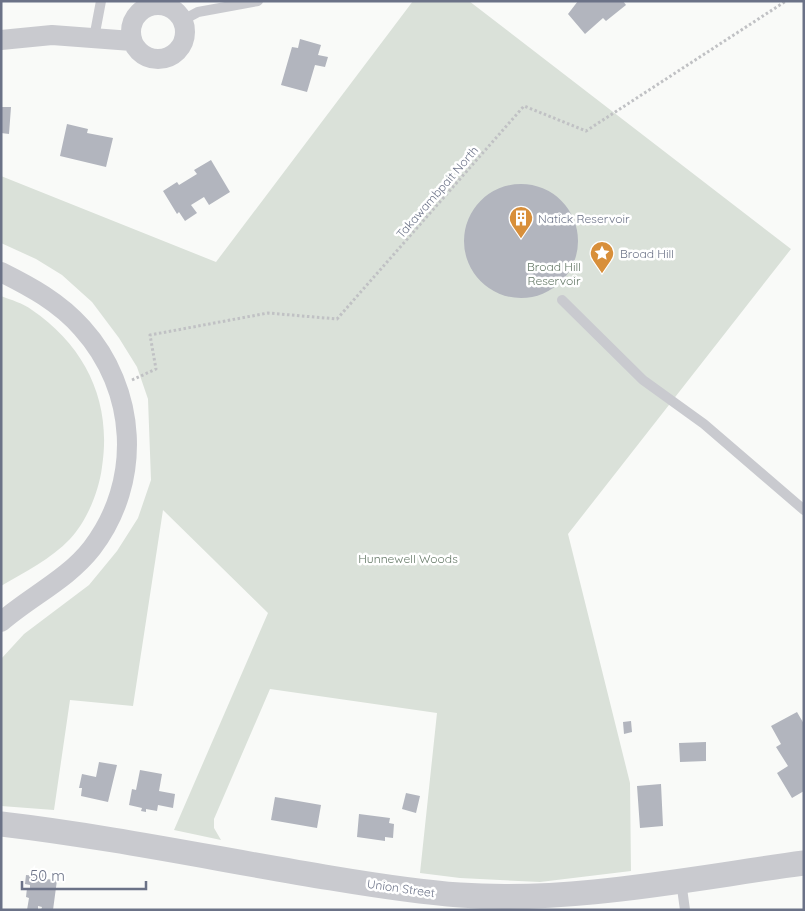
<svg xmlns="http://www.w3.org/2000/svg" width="805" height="911" font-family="Quicksand,sans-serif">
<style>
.green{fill:#dae1d9}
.building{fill:#b2b5be}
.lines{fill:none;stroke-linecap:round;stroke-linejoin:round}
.path{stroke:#c0c1c4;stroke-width:3;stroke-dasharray:2.5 2.5;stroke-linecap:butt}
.service{stroke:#c9cacf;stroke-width:10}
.minor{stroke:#c9cacf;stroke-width:20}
.tertiary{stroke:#c9cacf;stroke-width:25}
.labels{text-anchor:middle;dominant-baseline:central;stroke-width:5;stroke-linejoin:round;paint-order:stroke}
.street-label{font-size:12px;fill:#6b7287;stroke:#fff}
.poi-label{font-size:12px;fill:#6b7287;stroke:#fff;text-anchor:start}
.park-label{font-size:12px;fill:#657967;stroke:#fff}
</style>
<rect width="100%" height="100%" fill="#f9faf8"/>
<path class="green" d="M413,1H469L791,249L568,534L630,783L631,871L540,882L460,878L420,873L437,713L270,689L214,819V828L221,840L174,830L268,613L163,510L133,706L70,700L54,810L1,806V659L24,634L89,585L117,551L138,518L151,480L148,399L137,367L119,338L92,302L62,275L36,259L1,243V176L216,262Z
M1,296C11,300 23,303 32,310C86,347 112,402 102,467C99,491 87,521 70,539C51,559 25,572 1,586Z"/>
<path class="building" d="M578,1H623L626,5L606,21L603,18L585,34L568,14Z
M300,39L321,45L318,55L328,57L325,67L315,65L307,92L281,85L292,47L298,48Z
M1,107H11L9,134L1,133Z
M67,124L88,129L87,133L113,138L106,167L60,156Z
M211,160L230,192L209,205L204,197L191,205L197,213L185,221L179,212L177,214L163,191L177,182L179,185L197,174L194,170Z
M464 241a57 57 0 1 1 114 0a57 57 0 1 1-114 0Z
M797,712L804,724V791L792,798L777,773L788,766L776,747L781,744L771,726Z
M631,721L632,732L624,734L623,722Z
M706,742V761L680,762L679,743Z
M99,762L117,765L108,802L81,796L82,788H79L82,774L96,777Z
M140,770L162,774L159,791L175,794L173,808L158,805L157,811L146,809V812L141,811L142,808L129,805L132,789L136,790Z
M661,784L663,826L640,828L637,786Z
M406,793L420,796L416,813L402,809Z
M275,797L321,805L317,828L271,820Z
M359,814L390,818L389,823L394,824L393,838L385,837V841L357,837Z
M38,872L47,873L46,879L57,880L53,910H41L42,907L38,906V910H27L29,898L26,897L27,888H30V885L25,884L26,875L37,876Z"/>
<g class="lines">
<path class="path" d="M132,380L156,369L150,335L268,313L337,319L524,106L586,131L786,1"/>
<path class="service" d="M183,20L198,12L258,1
M94,38L101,1
M562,300L643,380L704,424L804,510
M681,881L685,910"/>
<path class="minor" d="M131 32a27 27 0 1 1 54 0a27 27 0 1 1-54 0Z
M1,40L52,35L132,41
M1,272C31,287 59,302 82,328C137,389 143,481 92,548C68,579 31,596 1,622"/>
<path class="tertiary" d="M1,824C112,837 221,860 331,878C373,885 417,892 460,895C573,903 692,878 804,863"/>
</g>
<defs>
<g id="building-pin" transform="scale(1.25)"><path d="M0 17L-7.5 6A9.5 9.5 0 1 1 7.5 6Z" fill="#d88f3a" stroke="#fff"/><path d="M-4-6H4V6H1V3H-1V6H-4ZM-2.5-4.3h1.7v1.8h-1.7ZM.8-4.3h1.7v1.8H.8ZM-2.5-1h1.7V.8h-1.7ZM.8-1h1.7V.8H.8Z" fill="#fff"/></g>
<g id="sight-pin" transform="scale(1.25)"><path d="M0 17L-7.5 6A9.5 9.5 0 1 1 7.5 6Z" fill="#d88f3a" stroke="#fff"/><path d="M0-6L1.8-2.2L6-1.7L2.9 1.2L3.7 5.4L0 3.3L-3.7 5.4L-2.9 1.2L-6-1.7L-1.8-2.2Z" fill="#fff"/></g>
</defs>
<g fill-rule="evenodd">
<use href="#building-pin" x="521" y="218"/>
<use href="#sight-pin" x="602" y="253"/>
</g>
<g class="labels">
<g class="street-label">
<text transform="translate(437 192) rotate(-49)">Takawambpait North</text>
<text transform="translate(401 888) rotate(8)">Union Street</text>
</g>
<g class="poi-label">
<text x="538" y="218">Natick Reservoir</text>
<text x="620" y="253">Broad Hill</text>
</g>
<g class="park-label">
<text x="554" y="266">Broad Hill<tspan x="554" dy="14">Reservoir</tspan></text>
<text x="408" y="558">Hunnewell Woods</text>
</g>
</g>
<rect width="805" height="911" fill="none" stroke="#6b7287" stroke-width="5"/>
<path d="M22 881v8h124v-8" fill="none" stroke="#6b7287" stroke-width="2.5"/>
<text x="30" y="881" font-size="15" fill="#6b7287" stroke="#ffffff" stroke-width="4" paint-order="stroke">50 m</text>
</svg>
